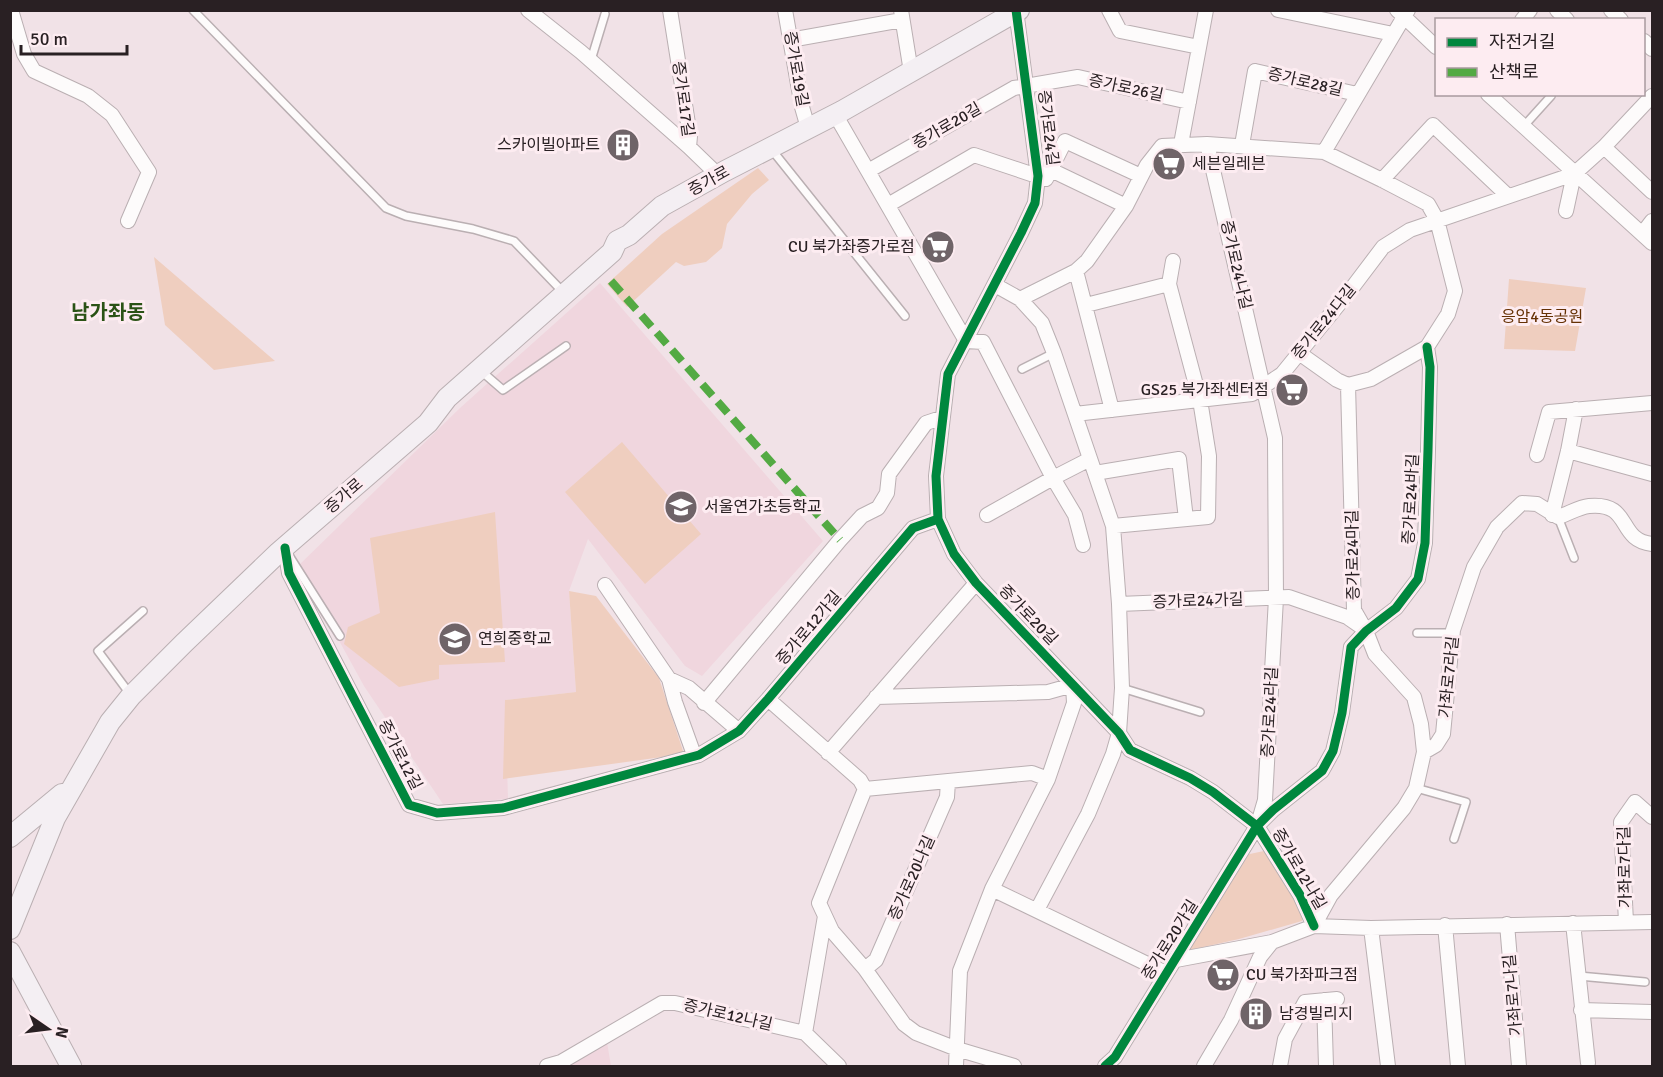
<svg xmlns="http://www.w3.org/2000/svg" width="1663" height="1077" font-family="Signika,'Noto Sans KR',sans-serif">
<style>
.built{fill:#f0d6de}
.green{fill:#efcebf}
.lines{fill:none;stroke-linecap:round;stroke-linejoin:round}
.lane-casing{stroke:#baafb2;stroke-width:10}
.street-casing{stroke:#baafb2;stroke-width:16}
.secondary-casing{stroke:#baafb2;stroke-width:22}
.lane{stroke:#fdfbfb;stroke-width:7}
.street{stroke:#fdfbfb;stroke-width:14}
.secondary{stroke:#f4eff3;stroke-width:20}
.quiet{stroke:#53aa43;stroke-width:8;stroke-dasharray:15 8;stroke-linecap:butt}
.cycleway-casing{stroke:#fdecf1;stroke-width:13}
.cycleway{stroke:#00873e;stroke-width:9}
.labels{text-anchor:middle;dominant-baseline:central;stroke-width:6;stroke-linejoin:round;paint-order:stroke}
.street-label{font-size:16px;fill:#292023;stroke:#fdecf1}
.poi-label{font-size:16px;fill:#292023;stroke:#fdecf1;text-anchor:start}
.park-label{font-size:16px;fill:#653104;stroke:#fdecf1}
.quarter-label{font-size:20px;font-weight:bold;fill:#2b5316;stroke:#fdecf1}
</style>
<rect width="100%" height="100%" fill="#f1e2e7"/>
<path class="built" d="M600,283L823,541L702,676L685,666L588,539L569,591L576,692L505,700L508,799L443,804L364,686L298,566L460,408Z
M606,1036L611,1066H549Z"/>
<path class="green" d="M758,168L769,180L752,194L727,224L722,248L706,262L684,266L676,262L627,307L607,284L662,234Z
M154,257L275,361L214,370L165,325Z
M1509,279L1586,288L1575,351L1504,349Z
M622,442L701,534L645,584L565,492Z
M495,512L505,662L439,665V679L399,687L344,644L348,627L380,613L370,538Z
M569,591L596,596L659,678L684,754L503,779L505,700L576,692Z
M1264,851L1305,912L1302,921L1239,939L1190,950L1187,946L1245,855Z"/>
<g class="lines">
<g class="lane-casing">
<path id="lane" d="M193,10L386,208L406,216L473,229L514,241L563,292
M591,60L605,14
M1523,127L1551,96
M772,150L905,316
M1022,369L1054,353
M480,370L503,390L566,346
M1558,517L1574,558
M290,557L340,636
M1417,633H1453
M1122,688L1200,712
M130,694L98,651L143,611
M1416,788L1466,802L1454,839
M1579,976L1645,982"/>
</g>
<g class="street-casing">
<path id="street" d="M11,10L24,54L34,71L88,96L112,115L149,172L128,221
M528,10L581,52L689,147
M670,10L690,136L689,147L718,175
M785,10L802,107L808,128
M901,10L911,72
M1016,10L1038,176L1035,203L1021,233L948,374L936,476L938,519L954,554L976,583L1119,733L1130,750L1190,778L1213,792L1257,826L1300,895L1314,926
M1109,10L1120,31L1199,47
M1278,10L1393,34
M1397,10L1436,47
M1557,10L1567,20
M1611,10L1621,20
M1522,20L1530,10
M790,40L902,20
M1644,41L1652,49
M1488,94L1652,243
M835,114L966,341
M1181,144L1206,10
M1207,144L1275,438L1276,598L1265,800L1258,824
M1242,145L1255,71L1357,94
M1604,147L1652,192
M1324,152L1408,10
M1051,170L1126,206
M868,171L1014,88L1078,77L1189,102
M1382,180L1433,125L1508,196
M888,205L974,155L1046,179L1065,141L1141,176
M1566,211L1574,174
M1642,234L1652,221
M1076,271L1112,410
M995,285L1020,299L1042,323L1054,353L1113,526L1119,604L1122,688L1119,733L1113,754L1088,814L1037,910
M1020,299L1076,271L1087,261L1126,206L1147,165L1162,146L1207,144L1324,152L1382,180L1428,204L1437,220L1455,291L1448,314L1427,347L1371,379L1348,385L1337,380L1299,353
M1086,305L1169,284
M966,341L983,342L1053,478L1075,515L1083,545
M1075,414L1252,394L1282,374L1352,288L1383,247L1410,230L1574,174L1604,147L1652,96
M1568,451L1652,474
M1537,455L1549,412L1652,403
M1095,473L1179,459L1186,519
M987,515L1053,478L1090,459
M1552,515L1568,451L1576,409
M1113,526L1208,517L1209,456L1200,400L1169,284L1173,261
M285,548L289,573L409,805L437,813L503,808L699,755L739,731L768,699L913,528L938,519
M605,585L669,679L675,702L693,752L699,755
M1119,604L1289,597L1347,617L1360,626
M669,679L689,688L739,731
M876,697L1048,692L1073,685L1074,703L1048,779L992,889L960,971L956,1066
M768,699L860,780L865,789L819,903L832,931L865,969L904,1024L916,1033L957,1049L1014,1066
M704,703L840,540L862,516L878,508L887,493L889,474L926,423L941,418
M1424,752L1436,745L1443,734L1453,630L1474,567L1497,527L1522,503L1537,504L1558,517C1568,514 1579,507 1589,506C1633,502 1616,540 1652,544
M828,753L976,583
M865,789L1032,773L1048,779
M992,889L1166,973
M1626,922L1621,822L1635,802L1652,817
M1573,923L1588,1063
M1507,924L1519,1066
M1445,925L1458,1066
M1314,926L1331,895L1404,808L1416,788L1424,752L1421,724L1414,697L1375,654L1366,631L1354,610L1348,385
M1371,928L1388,1066
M1176,960L1272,942L1314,926L1371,928L1652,922
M865,969L876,960L947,797L948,781
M1324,1000L1326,1066
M1581,1010L1652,1012
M805,1033L825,916
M547,1066L561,1062L662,1003H675L805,1033L839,1066
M1105,1066L1115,1057L1257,826L1273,810L1322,771L1333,751L1342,713L1351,647L1366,631L1396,608L1418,579L1425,543L1428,450L1430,367L1427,347
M1204,1066L1231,1020L1260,957L1272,942
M1280,1066L1285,1039L1305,1002L1337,999"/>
</g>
<g class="secondary-casing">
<path id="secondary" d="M10,837L62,794
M10,929L55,818L110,722L131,696L184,643L279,552L428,423L447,398L612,252L617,241L629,235L662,206L725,171L842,111L1019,10
M10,952L71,1066"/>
</g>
<use href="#lane" class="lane"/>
<use href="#street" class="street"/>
<use href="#secondary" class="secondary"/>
<path class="quiet" d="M611,281L840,540"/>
<g class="cycleway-casing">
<path id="cycleway" d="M1016,10L1038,176L1035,203L1021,233L948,374L936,476L938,519L954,554L976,583L1119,733L1130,750L1190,778L1213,792L1257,826L1300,895L1314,926
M285,548L289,573L409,805L437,813L503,808L699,755L739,731L768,699L913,528L938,519
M1105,1066L1115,1057L1257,826L1273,810L1322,771L1333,751L1342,713L1351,647L1366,631L1396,608L1418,579L1425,543L1428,450L1430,367L1427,347"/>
</g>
<use href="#cycleway" class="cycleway"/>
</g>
<defs>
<g id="building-disc" transform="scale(1.725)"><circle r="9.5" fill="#6f6468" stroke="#fdecf1"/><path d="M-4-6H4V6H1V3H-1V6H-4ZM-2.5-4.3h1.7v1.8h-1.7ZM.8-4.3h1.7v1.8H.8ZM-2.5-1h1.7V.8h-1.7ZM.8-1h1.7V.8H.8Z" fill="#fff"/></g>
<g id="supermarket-disc" transform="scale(1.725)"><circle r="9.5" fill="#6f6468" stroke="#fdecf1"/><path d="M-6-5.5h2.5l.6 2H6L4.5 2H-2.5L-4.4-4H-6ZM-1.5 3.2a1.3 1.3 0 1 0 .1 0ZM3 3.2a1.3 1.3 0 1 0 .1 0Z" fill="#fff"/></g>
<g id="school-disc" transform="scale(1.725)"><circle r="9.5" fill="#6f6468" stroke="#fdecf1"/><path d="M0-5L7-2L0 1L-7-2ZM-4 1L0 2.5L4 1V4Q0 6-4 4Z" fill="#fff"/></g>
</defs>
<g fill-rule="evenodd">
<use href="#building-disc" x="623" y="145"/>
<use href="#supermarket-disc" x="1169" y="164"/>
<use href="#supermarket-disc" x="938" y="247"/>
<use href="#supermarket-disc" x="1292" y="390"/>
<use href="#school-disc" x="681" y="507"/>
<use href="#school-disc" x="455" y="639"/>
<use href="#supermarket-disc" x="1223" y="975"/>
<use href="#building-disc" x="1256" y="1014"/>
</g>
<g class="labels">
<g class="street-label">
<text transform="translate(796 69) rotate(80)">증가로19길</text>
<text transform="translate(1305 82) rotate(13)">증가로28길</text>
<text transform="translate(1126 88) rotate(12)">증가로26길</text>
<text transform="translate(683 99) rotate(82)">증가로17길</text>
<text transform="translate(947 126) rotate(-30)">증가로20길</text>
<text transform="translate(1048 128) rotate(83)">증가로24길</text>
<text transform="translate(709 181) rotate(-29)">증가로</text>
<text transform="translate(1236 265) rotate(77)">증가로24나길</text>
<text transform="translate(1324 322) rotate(-51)">증가로24다길</text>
<text transform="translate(344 496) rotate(-41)">증가로</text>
<text transform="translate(1411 499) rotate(-87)">증가로24바길</text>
<text transform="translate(1353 555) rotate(-91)">증가로24마길</text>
<text transform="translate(1198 601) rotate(-2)">증가로24가길</text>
<text transform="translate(1028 615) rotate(46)">증가로20길</text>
<text transform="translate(809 628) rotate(-50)">증가로12가길</text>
<text transform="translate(1449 677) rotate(-84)">가좌로7라길</text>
<text transform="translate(1270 712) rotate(-87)">증가로24라길</text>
<text transform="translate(400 755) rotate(63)">증가로12길</text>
<text transform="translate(1625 867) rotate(-91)">가좌로7다길</text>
<text transform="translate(1299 869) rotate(60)">증가로12나길</text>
<text transform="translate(912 878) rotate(-66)">증가로20나길</text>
<text transform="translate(1170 940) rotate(-58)">증가로20가길</text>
<text transform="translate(1513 995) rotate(-95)">가좌로7나길</text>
<text transform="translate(728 1015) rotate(13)">증가로12나길</text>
</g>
<g class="poi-label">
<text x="600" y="145" text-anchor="end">스카이빌아파트</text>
<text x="1192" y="164">세븐일레븐</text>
<text x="915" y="247" text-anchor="end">CU 북가좌증가로점</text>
<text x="1269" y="390" text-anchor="end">GS25 북가좌센터점</text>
<text x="704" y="507">서울연가초등학교</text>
<text x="478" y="639">연희중학교</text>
<text x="1246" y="975">CU 북가좌파크점</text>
<text x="1279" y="1014">남경빌리지</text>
</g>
<g class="park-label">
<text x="1542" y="317">응암4동공원</text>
</g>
<g class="quarter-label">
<text x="108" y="312">남가좌동</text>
</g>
</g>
<rect width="1663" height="1077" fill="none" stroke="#292023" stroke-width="24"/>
<rect x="1435" y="18" width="210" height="78" fill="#fdecf1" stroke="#a89a9f" stroke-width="1.5"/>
<rect x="1447" y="38" width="30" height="9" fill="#00873e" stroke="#a89a9f" stroke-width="1.5"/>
<text x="1489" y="48" font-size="18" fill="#292023">자전거길</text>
<rect x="1447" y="68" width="30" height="9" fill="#53aa43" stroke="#a89a9f" stroke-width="1.5"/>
<text x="1489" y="78" font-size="18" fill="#292023">산책로</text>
<g transform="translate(48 1029) rotate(104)" stroke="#fdecf1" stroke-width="4.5" paint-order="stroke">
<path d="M0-4.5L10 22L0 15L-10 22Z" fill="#292023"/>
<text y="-9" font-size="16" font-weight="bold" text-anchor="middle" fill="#292023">N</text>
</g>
<path d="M21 45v9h106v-9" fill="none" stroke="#292023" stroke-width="3"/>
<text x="30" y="45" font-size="18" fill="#292023" stroke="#fdecf1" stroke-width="4.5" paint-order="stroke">50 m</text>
</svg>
